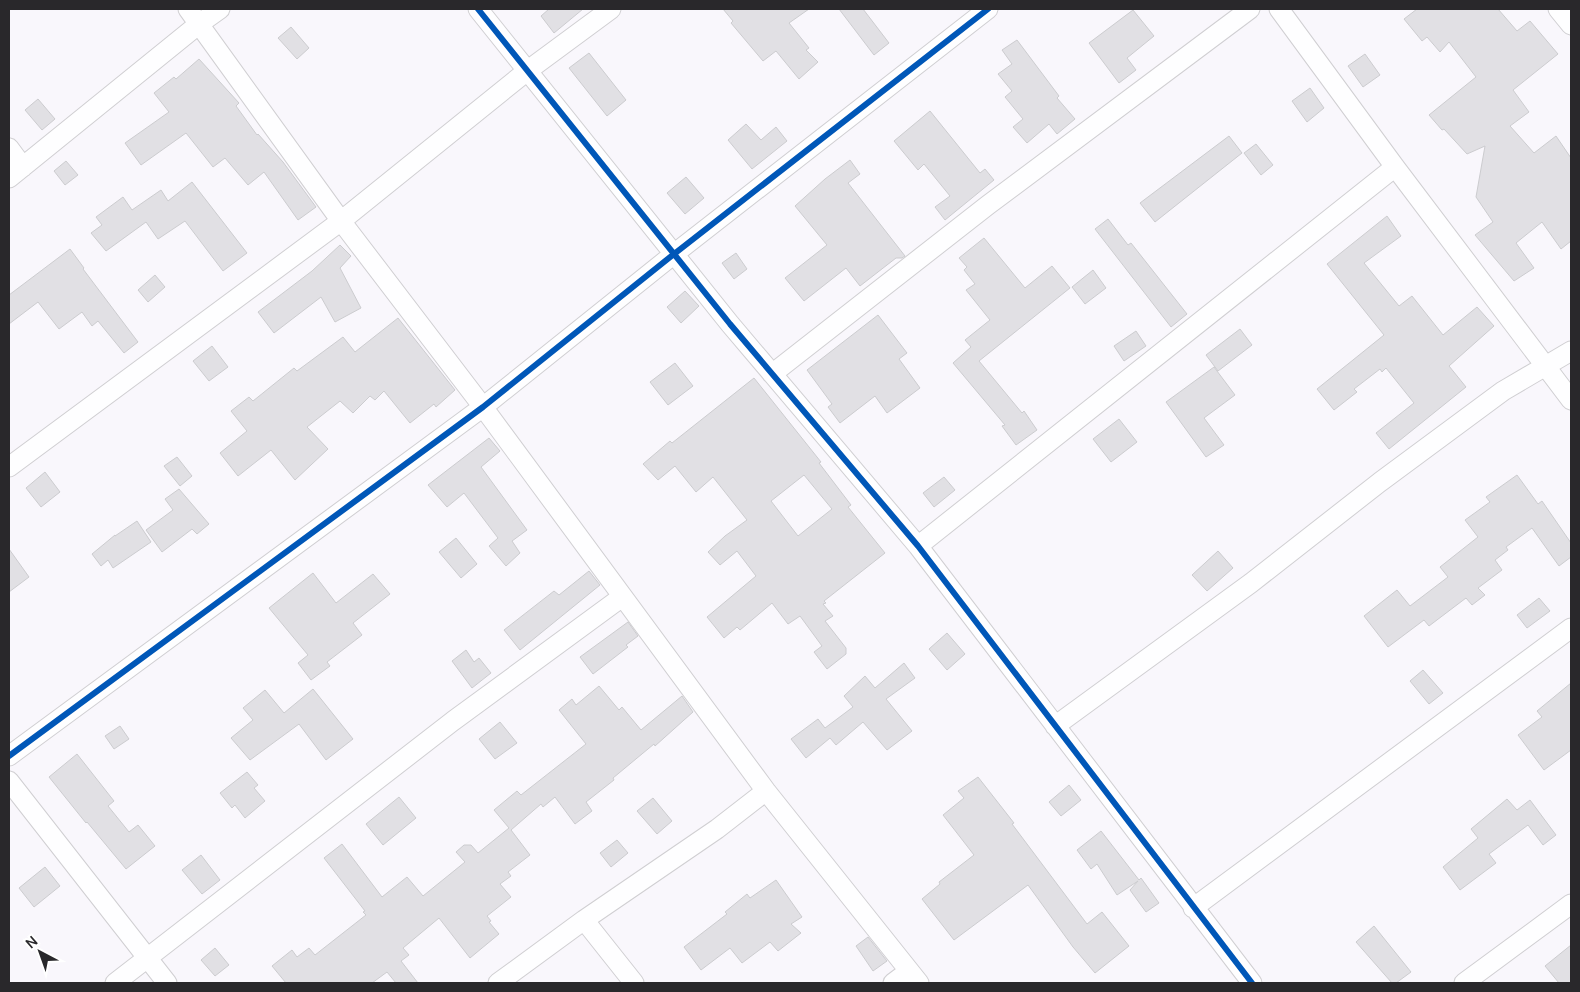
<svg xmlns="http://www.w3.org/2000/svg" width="1580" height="992" font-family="Manrope,sans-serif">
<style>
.building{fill:#e1e0e4;stroke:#cccccf;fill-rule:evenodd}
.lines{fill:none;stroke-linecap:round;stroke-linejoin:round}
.minor-casing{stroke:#d0cfd2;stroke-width:21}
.minor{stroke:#fefeff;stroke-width:19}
.cycleway-casing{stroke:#fff;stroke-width:9}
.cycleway{stroke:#0057b8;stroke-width:6}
</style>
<rect width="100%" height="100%" fill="#f9f7fc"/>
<path class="building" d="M549,9H583L554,33L541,16Z
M723,9H809L789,23L809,48L806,50L818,62L799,79L776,51L763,61L731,23L733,21Z
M839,9H863L889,43L874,55Z
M1417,9H1498L1517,31L1530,21L1558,54L1513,90L1529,112L1510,126L1534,153L1556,136L1571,158V241L1561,249L1542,222L1516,243L1534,268L1514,281L1475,235L1493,222L1476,197L1485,146L1467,154L1444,129L1442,130L1429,115L1476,77L1449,42L1440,52L1427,37L1422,41L1404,19Z
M1133,10L1154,36L1127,58L1136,70L1119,83L1089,43Z
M291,27L309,48L297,59L278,38Z
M1017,40L1059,96L1057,98L1075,119L1057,134L1049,124L1027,143L1013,127L1023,119L1005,97L1012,91L998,74L1012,64L1002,50Z
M589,53L626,100L607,116L569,68Z
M1365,54L1380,75L1363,87L1348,66Z
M199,59L239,103L236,106L257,135L258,134L283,162L316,207L298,220L264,172L248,185L225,158L213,167L186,133L141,165L125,143L169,112L154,93L174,77L176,79Z
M1310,88L1324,108L1307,122L1292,101Z
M38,99L55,119L42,130L25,110Z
M930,111L980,173L985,169L994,180L945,220L935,207L950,196L924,164L918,170L894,141Z
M746,124L761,140L776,127L787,141L752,169L728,140Z
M1229,136L1242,153L1155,222L1140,203Z
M1256,144L1273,165L1261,175L1244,153Z
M850,160L860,174L848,183L905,256L902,258H896L860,286L846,268L804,301L785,278L827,245L795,206L825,179Z
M66,161L78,175L65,185L54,171Z
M686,177L704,198L685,214L667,193Z
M192,182L247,253L223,271L185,221L158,239L146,222L106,251L91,233L102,225L96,217L123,197L132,210L161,190L168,201Z
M1387,216L1401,236L1364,263L1399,306L1412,296L1443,335L1477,307L1494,326L1449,366L1466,387L1389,449L1376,433L1414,403L1386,368L1382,372L1380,369L1354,389L1357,392L1334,410L1317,389L1384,335L1327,264Z
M1108,219L1128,245L1131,243L1187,314L1171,327L1095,229Z
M984,238L1025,288L1052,266L1070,288L979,361L1022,413L1024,411L1037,430L1016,445L1002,426L1005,425L953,363L971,347L965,340L990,320L966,290L975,284L964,270L967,267L959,258Z
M340,245L351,256L340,268L361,308L335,322L321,297L274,333L258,312L312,271Z
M70,249L84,268L83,269L138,342L124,353L98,321L92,326L82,312L59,329L38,302L9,324V295Z
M736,253L747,269L734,279L722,263Z
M1093,270L1106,288L1085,304L1072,287Z
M155,275L165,287L148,302L138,290Z
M685,291L699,306L681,323L667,307Z
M878,315L907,353L899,359L920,388L887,413L875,396L840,423L828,407L832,404L807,370Z
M398,318L455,390L436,407L434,404L410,423L384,391L375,400L370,396L353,413L340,401L307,427L328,449L295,480L271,450L238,476L220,453L247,431L231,411L249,397L253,401L294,368L297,371L343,337L355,352Z
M1240,329L1252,345L1218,371L1206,355Z
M1136,331L1146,346L1124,361L1114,346Z
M212,346L228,367L209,381L193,361Z
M675,363L693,386L668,405L650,382Z
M1214,367L1235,395L1204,418L1224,445L1206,457L1166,402Z
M754,378L821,462L819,463L851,505L848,507L885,553L824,601L826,603L823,604L833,616L825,621L846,648V654L827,669L814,652L822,646L800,616L788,624L772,603L740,630L737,627L724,638L707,617L756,576L737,551L720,565L708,552L725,536L747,520L713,477L696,492L675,466L658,480L643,464L670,441L672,443ZM804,475L832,509L798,536L771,501Z
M1119,419L1137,442L1111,462L1093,439Z
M489,438L500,451L481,467L527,530L512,541L520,553L506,566L489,546L498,538L464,493L447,507L428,485Z
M177,457L192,476L180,486L164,466Z
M45,472L60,492L41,507L26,488Z
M1517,475L1538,504L1542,501L1571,543V557L1559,566L1532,528L1506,547L1508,550L1495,560L1502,570L1478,588L1485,595L1472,605L1466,598L1429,626L1424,620L1388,647L1364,616L1397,590L1410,606L1448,577L1440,567L1478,537L1465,520L1490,502L1486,497Z
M944,477L955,490L934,507L923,493Z
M179,489L209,524L197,534L192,529L162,552L146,530L173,510L165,499Z
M137,521L151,542L113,568L108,560L101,566L92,554L115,535V536Z
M456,538L477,564L461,578L439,552Z
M9,549L29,577L9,592Z
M1218,551L1233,568L1207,591L1192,575Z
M589,571L600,585L520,650L504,630L554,591L559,595Z
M313,573L336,603L373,574L390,594L353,623L362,635L327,662L330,666L311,680L298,663L308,655L269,608Z
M1539,598L1550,611L1527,628L1517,615Z
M628,622L638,636L626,645L628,647L593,674L580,657Z
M947,633L965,654L947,670L929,649Z
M466,650L474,662L479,658L491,673L472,688L452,661Z
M904,663L915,678L886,699L912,731L887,750L863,722L836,745L830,738L806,758L791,739L818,719L825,728L853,707L844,696L865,676L875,688Z
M1423,670L1443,693L1429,704L1410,681Z
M1571,683V750L1544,770L1518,735L1542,717L1537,711Z
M599,686L619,710L622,707L641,730L682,696L693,712L655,746L654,744L613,778L614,780L586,802L592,811L575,824L555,797L543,807L541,804L511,830L530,855L508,872L511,876L500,884L511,897L487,916L491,921L489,922L499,934L470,958L439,918L403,948L409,955L401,961L418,983H396L387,972L372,983H286L272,966L292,950L297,957L309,948L315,955L366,915L363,912L365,911L324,858L342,844L382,897L407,877L423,896L465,862L456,852L464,845H471L478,853L509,828L494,810L517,791L521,795L586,744L559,710L572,699L576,705Z
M313,689L353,739L326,760L299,724L250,760L231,738L253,720L243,708L265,690L284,713Z
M500,722L517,743L495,759L479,739Z
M120,726L129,739L114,749L105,736Z
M77,754L114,801L108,806L129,832L138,825L155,846L126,869L87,822L86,823L49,777Z
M247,772L258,785L254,788L265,801L245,818L235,805L232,808L220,793Z
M978,777L1014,823L1012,824L1087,924L1102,912L1129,946L1095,973L1073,947L1028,885L954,940L922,899L940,884L939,882L974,855L943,815L964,798L958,791Z
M1069,785L1081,800L1061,816L1049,802Z
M399,797L416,818L383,845L366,824Z
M653,798L672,821L657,834L637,811Z
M1507,799L1517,810L1530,800L1556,835L1543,845L1528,825L1489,854L1496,863L1460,890L1443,867L1478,838L1471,829Z
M1101,831L1139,880L1141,878L1159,903L1146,912L1130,890L1138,881L1117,895L1097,864L1091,869L1077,850Z
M617,840L628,853L611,867L600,853Z
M201,855L220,880L202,894L182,870Z
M45,867L60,886L34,907L19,888Z
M776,880L802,917L791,924L801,933L778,951L770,942L742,963L730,948L701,970L684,947L727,914L725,912L747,894L750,898Z
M1374,926L1411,972L1396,983H1392L1356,942Z
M868,937L887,961L873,971L856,946Z
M1571,945V983H1559L1545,966Z
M215,948L229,965L215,976L201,960Z"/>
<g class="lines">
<g class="minor-casing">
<path id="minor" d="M188,9L341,221L483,407L766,791L919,983
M478,9L730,324L918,546L1252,983
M1279,9L1395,167L1571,400
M1558,9L1571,25
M9,148L23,167
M9,178L199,24L220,9
M772,374L988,205L1250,9
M9,467L341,221L527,71L611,9
M918,546L1395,167
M1055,726L1251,583L1380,482L1503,391L1571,351
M9,756L483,407L674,254L988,9
M9,781L167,983
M1193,908L1571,628
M584,920L634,983
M115,983L453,721L622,597
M498,983L584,920L717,829L766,791
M893,983L909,971
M1464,983L1571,904"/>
</g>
<use href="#minor" class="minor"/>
<g class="cycleway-casing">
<path id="cycleway" d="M478,9L730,324L918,546L1252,983
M9,756L483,407L674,254L988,9"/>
</g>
<use href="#cycleway" class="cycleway"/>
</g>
<rect width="1580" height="992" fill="none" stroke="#29282b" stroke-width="20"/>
<g transform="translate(40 952) rotate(319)" stroke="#ffffff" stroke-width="4" paint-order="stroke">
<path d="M0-4L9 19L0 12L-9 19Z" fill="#29282b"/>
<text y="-8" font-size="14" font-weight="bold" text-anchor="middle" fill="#29282b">N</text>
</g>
</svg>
